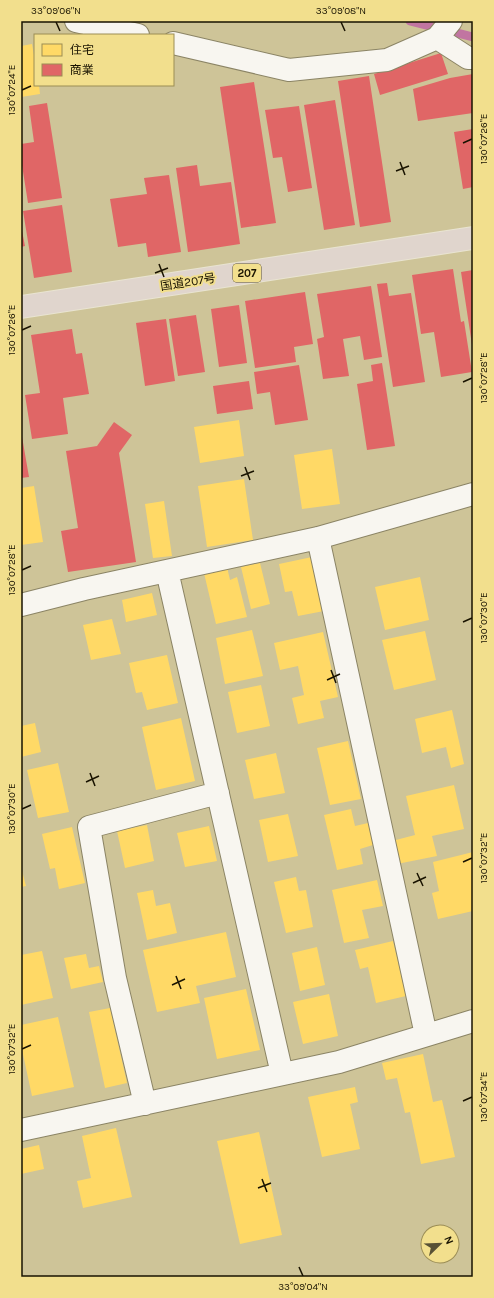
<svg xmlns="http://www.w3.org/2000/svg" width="494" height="1298" font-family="Karla,'Noto Sans JP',sans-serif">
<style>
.homes{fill:#ffd966}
.shops{fill:#e06666}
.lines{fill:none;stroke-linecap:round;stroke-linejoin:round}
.stream{stroke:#c175a1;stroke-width:9}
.street-casing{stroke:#8b8465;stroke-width:24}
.highway-casing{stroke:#e9e4d1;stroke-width:24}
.street{stroke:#f8f6f0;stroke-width:22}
.highway{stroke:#e0d5cd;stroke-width:22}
.ticks{fill:none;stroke:#191300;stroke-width:1.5}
.labels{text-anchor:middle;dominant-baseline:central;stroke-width:4;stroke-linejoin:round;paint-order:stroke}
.shield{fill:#f2df8d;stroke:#5a502a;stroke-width:1}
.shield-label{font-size:11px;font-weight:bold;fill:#191300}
.street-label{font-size:12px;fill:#191300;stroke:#f2df8d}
.neatline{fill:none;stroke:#191300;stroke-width:1.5}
.ticks-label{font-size:10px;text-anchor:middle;fill:#191300}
</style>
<rect width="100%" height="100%" fill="#cec498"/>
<path class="homes" d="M32,44L35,61V85H39L40,94L21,97V46Z
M239,420L244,456L200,463L194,427Z
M332,449L340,504L302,509L294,455Z
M244,479L253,540L207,547L198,486Z
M34,486L43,542L21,545V488Z
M164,501L172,556L153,558L145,504Z
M312,557L324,611L298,616L292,591L285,592L279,564Z
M260,563L270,604L251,609L241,567Z
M227,567L230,580L237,577L247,617L216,624L204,573Z
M420,577L429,620L385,630L375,587Z
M152,593L157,615L126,622L122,600Z
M112,619L121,654L91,660L83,625Z
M252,630L263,676L225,684L216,638Z
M425,631L436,680L394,690L382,640Z
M323,632L338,697L320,701L324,718L298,724L292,698L304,695L298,666L280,670L274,643Z
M167,655L178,703L147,710L142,692L136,693L129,663Z
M261,685L270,726L237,733L228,692Z
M452,710L464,764L451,768L446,747L422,753L415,719Z
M181,718L195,781L156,790L142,727Z
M35,723L41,752L21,757V726Z
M348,741L361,799L330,805L317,748Z
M276,753L285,793L254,799L245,760Z
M58,763L69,812L38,818L27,770Z
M454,785L464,829L432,836L437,856L397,864L392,841L415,835L406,796Z
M351,809L355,826L368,823L373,845L360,849L363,864L337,870L324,815Z
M288,814L298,856L268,862L259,820Z
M147,825L154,861L125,868L117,831Z
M209,826L217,861L185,867L177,833Z
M72,827L85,883L59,889L55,868L50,869L42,834Z
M473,852V911L438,919L432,893L439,891L433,862Z
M21,867L26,886L21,887Z
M296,877L299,891L306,890L313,927L286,933L274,882Z
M377,880L383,906L362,910L369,938L344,943L332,890Z
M153,890L156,906L170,903L177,933L147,940L137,893Z
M226,932L236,977L196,986L200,1003L157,1012L143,950Z
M393,941L406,996L376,1003L368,967L360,969L355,950Z
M317,947L325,985L300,991L292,953Z
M42,951L53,998L21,1005V955Z
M86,954L89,968L99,966L103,982L71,989L64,958Z
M246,989L260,1050L217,1059L204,998Z
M329,994L338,1036L303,1044L293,1002Z
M110,1008L127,1083L105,1088L89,1012Z
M58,1017L74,1087L32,1096L21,1045V1025Z
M423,1054L433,1102L442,1100L455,1157L421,1164L410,1112L405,1113L397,1078L386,1080L382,1063Z
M355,1087L358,1102L350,1104L360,1149L322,1157L308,1097Z
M116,1128L132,1197L83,1208L77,1181L91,1178L82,1136Z
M259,1132L282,1235L240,1244L217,1141Z
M39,1145L44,1169L21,1174V1149Z"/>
<path class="shops" d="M441,53L448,74L380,95L374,74Z
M473,74V113L418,121L413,89L450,78Z
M369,76L391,222L360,227L338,81Z
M254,82L276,223L241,228L220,87Z
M335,100L355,225L324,230L304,105Z
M47,103L62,198L28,203L21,159V144L34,142L29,106Z
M299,106L312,188L288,192L282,157L273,158L265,110Z
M473,129V187L463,189L454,132Z
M197,165L200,186L231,182L240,244L188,252L176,168Z
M169,175L181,252L148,257L146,243L118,247L110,199L147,194L144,178Z
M62,205L72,272L34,278L23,211Z
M21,226L25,246L21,247Z
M453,269L461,322L464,321L472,372L441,377L434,332L421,334L412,275Z
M473,270V345H472L461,272Z
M387,283L389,296L411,293L425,382L393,387L377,284Z
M371,286L382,357L364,360L360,336L343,339L349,376L323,379L317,339L324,337L317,294Z
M305,292L313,344L294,347L296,362L255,368L245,301Z
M239,305L247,363L219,367L211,309Z
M196,315L205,372L178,376L169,319Z
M166,319L175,381L145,386L136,323Z
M72,329L76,354L82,353L89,394L63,398L68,434L32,439L25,395L40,393L31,335Z
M382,363L395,446L367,450L357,384L373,381L371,365Z
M299,365L308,420L275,425L270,392L257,394L254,372Z
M249,381L253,409L217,414L213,386Z
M114,422L132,435L119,453L136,562L68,572L61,531L78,528L66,451L97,446Z
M21,431L29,477L21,478Z"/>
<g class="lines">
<path class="stream" d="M410,21L473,37"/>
<g class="street-casing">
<path id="street" d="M76,21L138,35
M437,38L451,21
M173,43L289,70L387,60L437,38L468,58H473
M318,538L426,1035
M167,571L282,1074
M21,605L84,589L318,538L473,494
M145,1104L115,978L89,827L218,793
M21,1130L339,1062L473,1021"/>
</g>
<g class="highway-casing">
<path id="highway" d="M21,307L473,238"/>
</g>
<use href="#street" class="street"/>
<use href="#highway" class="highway"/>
</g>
<path class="ticks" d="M56,22L60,31M341,22L345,31M22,90L31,86M463,143L472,139M400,162L405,175M396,171L409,166M159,264L164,277M155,273L168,268M22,330L31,326M463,382L472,378M245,467L250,480M241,476L254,471M22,570L31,566M463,622L472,618M331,670L336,683M327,680L340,674M90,773L95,786M86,782L99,776M22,809L31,805M463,862L472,858M417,873L423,886M413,883L426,877M176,976L181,989M172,985L185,979M22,1049L31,1045M463,1101L472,1097M262,1179L267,1192M258,1188L271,1183M299,1267L303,1276"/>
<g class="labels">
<rect class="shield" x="233" y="264" width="28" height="18" rx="3"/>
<g class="shield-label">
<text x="247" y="273">207</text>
</g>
<g class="street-label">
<text transform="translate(188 282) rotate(-9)">国道207号</text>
</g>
</g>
<rect width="494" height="1298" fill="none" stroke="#f2df8d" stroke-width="44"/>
<rect x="34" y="34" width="140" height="52" fill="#f2df8d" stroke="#9b8d55"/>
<rect x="42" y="44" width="20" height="12" fill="#ffd966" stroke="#9b8d55"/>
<text x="70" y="54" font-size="12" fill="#191300">住宅</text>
<rect x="42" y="64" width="20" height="12" fill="#e06666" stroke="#9b8d55"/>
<text x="70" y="74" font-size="12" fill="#191300">商業</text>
<g transform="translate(440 1244) rotate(67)"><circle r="19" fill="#f2df8d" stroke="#9b8d55"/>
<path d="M0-3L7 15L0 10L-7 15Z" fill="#585135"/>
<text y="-6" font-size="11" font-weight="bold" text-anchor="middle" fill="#191300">N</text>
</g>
<rect x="22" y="22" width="450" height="1254" class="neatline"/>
<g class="ticks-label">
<text x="56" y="14">33°09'06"N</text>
<text x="341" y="14">33°09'08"N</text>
<text transform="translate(11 90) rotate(-90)" y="4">130°07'24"E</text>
<text transform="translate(483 139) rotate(-90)" y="4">130°07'26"E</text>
<text transform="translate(11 330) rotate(-90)" y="4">130°07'26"E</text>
<text transform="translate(483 378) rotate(-90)" y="4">130°07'28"E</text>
<text transform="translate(11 570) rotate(-90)" y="4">130°07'28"E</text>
<text transform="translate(483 618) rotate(-90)" y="4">130°07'30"E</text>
<text transform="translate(11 809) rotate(-90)" y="4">130°07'30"E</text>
<text transform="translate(483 858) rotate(-90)" y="4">130°07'32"E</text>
<text transform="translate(11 1049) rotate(-90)" y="4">130°07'32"E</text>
<text transform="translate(483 1097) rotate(-90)" y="4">130°07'34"E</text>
<text x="303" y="1290">33°09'04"N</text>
</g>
</svg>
